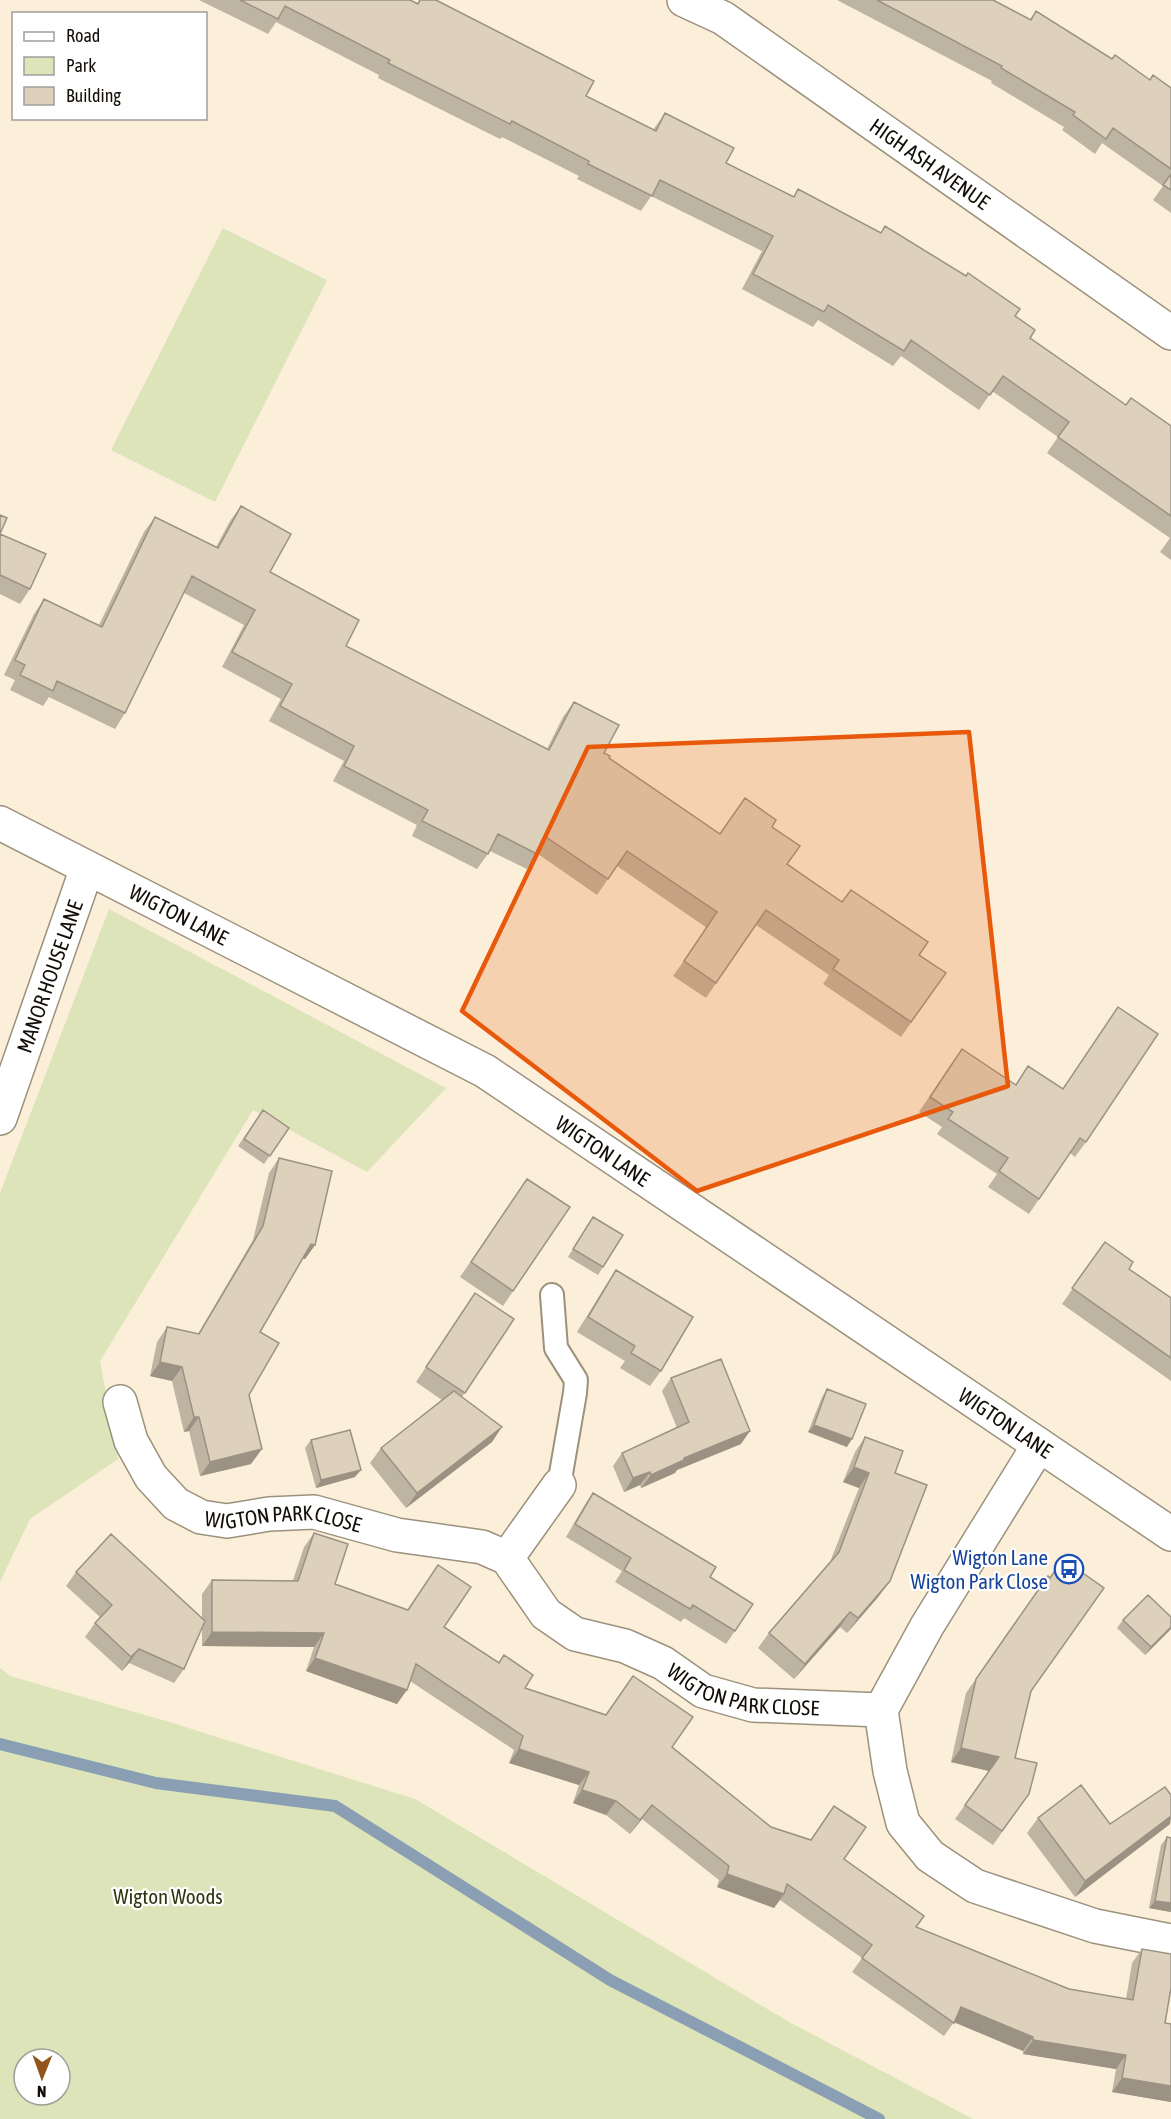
<svg xmlns="http://www.w3.org/2000/svg" width="1171" height="2119" font-family="'Asap Condensed',sans-serif">
<style>
.green{fill:#dde4b9;fill-rule:evenodd}
.lines{fill:none;stroke-linecap:round;stroke-linejoin:round}
.stream{stroke:#8a9fb3;stroke-width:12}
.service-casing{stroke:#9c917c;stroke-width:26}
.minor-casing{stroke:#9c917c;stroke-width:36}
.service{stroke:#fff;stroke-width:22}
.minor{stroke:#fff;stroke-width:33}
.wall{fill:#beb4a2}
.shaded-wall{fill:#9b9284}
.building{fill:#ddd1bc;stroke:#9b9284;stroke-width:1.5}
.marked{fill:#e8590c;fill-opacity:0.2;stroke:#e8590c;stroke-width:4.5;stroke-linejoin:round}
.labels{text-anchor:middle;dominant-baseline:central;stroke-width:4.5;stroke-linejoin:round;paint-order:stroke}
.street-label{font-size:21px;fill:#120e07;stroke:#fefefe}
.transit-label{font-size:21px;fill:#164399;stroke:#fefefe;text-anchor:end}
.park-label{font-size:21px;fill:#31350d;stroke:#fefefe}
</style>
<rect width="100%" height="100%" fill="#fbefd9"/>
<path class="green" d="M223,228L327,280L215,502L111,450Z
M109,909L446,1088L367,1172L253,1110L100,1361L118,1459L30,1519L0,1582V1193Z
M0,1668L10,1676L166,1721L415,1799L791,2023L973,2119H0ZM24,2059H60V2095H24Z"/>
<g class="lines">
<path class="stream" d="M0,1744L156,1783L335,1806L610,1980L879,2119"/>
<g class="service-casing">
<path id="service" d="M552,1295L556,1348L576,1380L575,1393L559,1485"/>
</g>
<g class="minor-casing">
<g id="minor">
<path id="s1" d="M684,0L723,18L1171,333"/>
<path id="s2" d="M0,823L485,1071L1171,1534"/>
<path id="s3" d="M0,1118L87,868"/>
<path id="s4" d="M120,1402L131,1441L151,1477L176,1504L201,1517L227,1521L269,1514L314,1512L397,1535L482,1547L507,1558L546,1614L575,1634L625,1646L663,1663L703,1691L753,1705L881,1710"/>
<path d="M1039,1445L927,1626L881,1710L890,1771L903,1823L930,1856L975,1886L1095,1926L1171,1941"/>
<path d="M507,1558L559,1485"/>
</g>
</g>
<use href="#service" class="service"/>
<use href="#minor" class="minor"/>
</g>
<path class="wall" d="M199,0H410L417,3L419,0H436L586,96L653,130L665,113L726,163L793,197L798,189L1015,316L1030,338L1126,405L1171,426V560L1160,552L1170,538L1047,453L1058,437L992,391L979,410L901,356L893,366L818,320L813,327L742,289L762,251L651,196L641,211L577,179L579,176L502,137L500,139L378,78L379,75L276,22L268,34Z
M837,0H993L1030,19L1036,11L1112,59L1150,80L1171,88V213L1153,200L1163,186L1102,143L1095,154L1062,130L1064,127L991,83L992,81Z
M241,506L270,572L346,646L547,749L563,717L574,702L604,753L609,758L720,834L772,827L787,864L946,973L901,1037L823,984L829,975L756,925L706,998L673,976L707,928L617,866L597,895L538,854L527,869L490,851L477,869L412,836L417,825L333,781L344,761L269,721L281,699L222,667L244,625L184,593L125,713L115,729L49,697L43,706L10,690L15,680L4,675L34,614L44,599L99,625L144,532L155,517L216,547L230,521Z
M0,515V534L30,589L20,604L0,594Z
M951,1064L1086,1142L1075,1157L1070,1153L1029,1214L988,1187L997,1174L937,1134L942,1127L919,1112Z
M263,1110L289,1128L264,1164L238,1146Z
M279,1158L315,1245L305,1259L302,1258L260,1332L249,1395L251,1464L200,1476L189,1431L184,1432L172,1381L150,1376L157,1342L167,1327L198,1334L253,1240L269,1173Z
M527,1179L570,1207L503,1306L460,1277Z
M593,1217L603,1267L598,1275L568,1257Z
M1105,1242L1129,1269L1171,1298V1381L1062,1304Z
M616,1270L661,1371L650,1386L620,1368L625,1361L577,1332L606,1285Z
M475,1293L514,1319L462,1397L492,1442L406,1508L370,1463L381,1448L442,1400L416,1382Z
M671,1378L741,1444L677,1470L675,1473L641,1488L640,1485L624,1492L613,1466L622,1453L677,1428L662,1391Z
M827,1389L847,1447L808,1432L822,1397Z
M865,1437L895,1473L879,1596L847,1633L840,1627L794,1679L758,1648L769,1633L830,1562L859,1488L843,1482L855,1452Z
M311,1440L355,1477L316,1488L305,1448Z
M593,1493L710,1577L735,1631L726,1644L684,1618L681,1622L615,1582L622,1571L566,1537L584,1506Z
M314,1533L335,1584L444,1627L498,1663L504,1655L525,1688L672,1747L771,1827L844,1859L916,1927L1069,1989L1126,1999L1132,1963L1142,1949L1165,2023L1171,2024V2102L1112,2092L1116,2069L1023,2054V2051L954,2022L944,2036L852,1972L862,1958L780,1900L774,1908L717,1887L719,1880L642,1819L630,1834L606,1815L573,1803L579,1785L509,1763L514,1750L410,1681L397,1704L306,1671L314,1647L202,1646V1628L184,1669L174,1683L129,1663L122,1671L85,1637L95,1623L100,1617L66,1586L76,1572L202,1618V1594L212,1580H293L304,1547Z
M1048,1576L1031,1691L1015,1758L1029,1794L993,1845L955,1819L989,1771L951,1762L966,1693Z
M1171,1617V1629L1145,1655L1117,1628L1123,1620Z
M1171,1816L1170,1824L1075,1897L1027,1833L1038,1818L1110,1824Z
M1167,1837L1171,1912L1149,1908L1161,1845Z"/>
<path class="shaded-wall" d="M311,1244L315,1245L305,1259L301,1258Z
M160,1362L182,1367L172,1381L150,1376Z
M194,1417H199L189,1431L184,1432Z
M814,1425L852,1439L847,1447L808,1432Z
M502,1427L492,1442L406,1508L417,1493Z
M750,1431L741,1444L677,1470L675,1473L641,1488L651,1475L684,1458Z
M262,1449L251,1464L200,1476L210,1462Z
M854,1467L869,1473L859,1488L843,1482Z
M361,1470L355,1477L316,1488L321,1480Z
M650,1472L640,1485L624,1492L633,1478Z
M890,1581L879,1596L847,1633L858,1618Z
M850,1612L840,1627L794,1679L805,1664Z
M1171,1627L1170,1630L1145,1655L1151,1647Z
M212,1632L324,1633L314,1647L202,1646Z
M139,1649L129,1663L122,1671L131,1657Z
M315,1658L407,1690L397,1704L306,1671Z
M961,1748L999,1757L989,1771L951,1762Z
M519,1749L589,1772L579,1785L509,1763Z
M582,1790L616,1801L606,1815L573,1803Z
M652,1805L642,1819L630,1834L640,1820Z
M1171,1816L1170,1824L1075,1897L1085,1881Z
M727,1874L784,1894L774,1908L717,1887Z
M1155,1901L1171,1903V1912L1149,1908Z
M961,2007L1033,2037L1023,2051L951,2021Z
M1033,2040L1126,2055L1116,2069L1023,2054Z
M1122,2078L1171,2086V2102L1112,2092Z"/>
<path class="building" d="M240,0H410L418,4L420,0H436L594,81L586,96L656,131L665,113L734,148L726,163L794,197L798,189L881,233L885,226L966,276L968,273L1020,309L1015,316L1035,330L1030,338L1126,405L1131,398L1171,426V516L1058,437L1069,422L1003,376L990,395L911,340L904,351L828,305L824,312L753,274L773,236L660,180L652,196L588,164L589,161L512,121L510,124L388,63L390,60L285,6L278,19Z
M877,0H993L1031,20L1036,11L1112,59L1115,55L1150,80L1153,75L1171,88V169L1113,128L1106,139L1073,115L1075,112L1001,68L1002,66Z
M1171,174V190L1163,185Z
M241,506L291,534L270,572L359,620L346,646L549,750L574,702L619,725L604,753L610,756L609,758L720,834L745,798L776,820L772,827L800,846L787,864L842,902L851,890L928,942L919,955L946,973L911,1022L833,969L839,960L766,910L716,983L684,961L717,912L627,851L608,879L546,837L537,854L498,834L488,854L422,821L428,810L344,766L354,746L280,706L292,684L232,652L255,610L192,576L125,713L57,681L53,691L20,675L25,665L15,660L44,599L102,627L155,517L218,548Z
M0,515L7,518L0,534L46,554L30,589L0,575Z
M1118,1007L1158,1034L1086,1142L1080,1138L1039,1199L999,1171L1008,1158L948,1119L953,1112L930,1097L962,1049L1016,1085L1028,1066L1063,1089Z
M263,1110L289,1128L270,1156L244,1139Z
M279,1158L332,1171L315,1245L311,1244L260,1332L279,1343L249,1395L262,1449L210,1462L199,1417H194L182,1367L160,1362L167,1327L199,1334L263,1226Z
M527,1179L570,1207L513,1291L471,1262Z
M593,1217L623,1235L603,1267L573,1249Z
M1105,1242L1133,1262L1129,1269L1171,1298V1358L1072,1288Z
M616,1270L693,1317L661,1371L631,1353L635,1346L588,1317Z
M475,1293L514,1319L465,1393L426,1367Z
M721,1359L750,1431L684,1458V1460L651,1475L650,1472L633,1478L622,1453L689,1422L671,1378Z
M827,1389L866,1404L852,1439L814,1425Z
M454,1391L502,1427L417,1493L381,1448Z
M350,1430L361,1470L321,1480L311,1440Z
M865,1437L903,1451L895,1473L927,1485L890,1581L858,1618L850,1612L805,1664L769,1633L839,1552L869,1473L854,1467Z
M593,1493L716,1567L710,1577L753,1604L735,1631L693,1605L690,1609L624,1570L631,1558L575,1524Z
M314,1533L348,1544L335,1584L408,1610L438,1565L471,1587L444,1627L499,1663L504,1655L533,1675L525,1688L606,1715L633,1676L693,1717L672,1747L771,1827L811,1840L834,1806L866,1827L844,1859L924,1916L916,1927L1069,1989L1133,2000L1142,1949L1171,1954V1988L1165,2023L1171,2024V2086L1122,2078L1126,2055L1033,2040V2037L961,2007L954,2023L862,1958L872,1945L787,1884L784,1894L727,1874L729,1866L652,1805L640,1820L616,1801L582,1790L589,1772L519,1749L523,1736L416,1664L407,1690L315,1658L324,1633L212,1632V1580L298,1581Z
M111,1534L205,1621L184,1669L139,1649L131,1657L95,1623L112,1605L76,1572Z
M1063,1559L1104,1588L1031,1691L1015,1758L1037,1763L1029,1794L1002,1831L965,1805L999,1757L961,1748L976,1679L1048,1576L1050,1578Z
M1148,1595L1171,1617V1627L1151,1647L1123,1620Z
M1081,1785L1110,1824L1165,1787L1171,1795V1816L1085,1881L1038,1818Z
M1167,1837L1171,1838V1903L1155,1901Z"/>
<path class="marked" d="M969,732L1008,1086L697,1191L462,1011L588,747Z"/>
<defs>
<g id="bus-ring" transform="scale(1.5)"><circle r="9.5" fill="#fefefe" stroke="#1a4fb4" stroke-width="1.5"/><path d="M-5-6H5V4H4V6H2V4H-2V6H-4V4H-5ZM-3.5-4V0h7V-4ZM-3.5 1.2v1.5H-2V1.2ZM2 1.2v1.5H3.5V1.2Z" fill="#1a4fb4"/></g>
</defs>
<g fill-rule="evenodd">
<use href="#bus-ring" x="1069" y="1569"/>
</g>
<g class="labels">
<g class="street-label">
<text stroke="none"><textPath href="#s1" startOffset="296">HIGH ASH AVENUE</textPath></text>
<text stroke="none"><textPath href="#s2" startOffset="201">WIGTON LANE</textPath></text>
<text stroke="none"><textPath href="#s3" startOffset="150">MANOR HOUSE LANE</textPath></text>
<text stroke="none"><textPath href="#s2" startOffset="687">WIGTON LANE</textPath></text>
<text stroke="none"><textPath href="#s2" startOffset="1173">WIGTON LANE</textPath></text>
<text stroke="none"><textPath href="#s4" startOffset="230">WIGTON PARK CLOSE</textPath></text>
<text stroke="none"><textPath href="#s4" startOffset="744">WIGTON PARK CLOSE</textPath></text>
</g>
<g class="transit-label">
<text x="1048" y="1557">Wigton Lane<tspan x="1048" dy="24">Wigton Park Close</tspan></text>
</g>
<g class="park-label">
<text x="168" y="1896">Wigton Woods</text>
</g>
</g>
<rect x="12" y="12" width="195" height="108" fill="#fefefe" stroke="#a09e9b" stroke-width="1.5"/>
<rect x="24" y="32" width="30" height="9" fill="#ffffff" stroke="#a09e9b" stroke-width="1.5"/>
<text x="66" y="42" font-size="18" fill="#120e07">Road</text>
<rect x="24" y="57" width="30" height="18" fill="#dde4b9" stroke="#a09e9b" stroke-width="1.5"/>
<text x="66" y="72" font-size="18" fill="#120e07">Park</text>
<rect x="24" y="87" width="30" height="18" fill="#ddd1bc" stroke="#a09e9b" stroke-width="1.5"/>
<text x="66" y="102" font-size="18" fill="#120e07">Building</text>
<g transform="translate(42 2077) rotate(181)"><circle r="28" fill="#fefefe" stroke="#a09e9b" stroke-width="1.5"/>
<path d="M0-4.5L10 22L0 15L-10 22Z" fill="#92541a"/>
<text y="-9" font-size="16" font-weight="bold" text-anchor="middle" fill="#120e07">N</text>
</g>
</svg>
